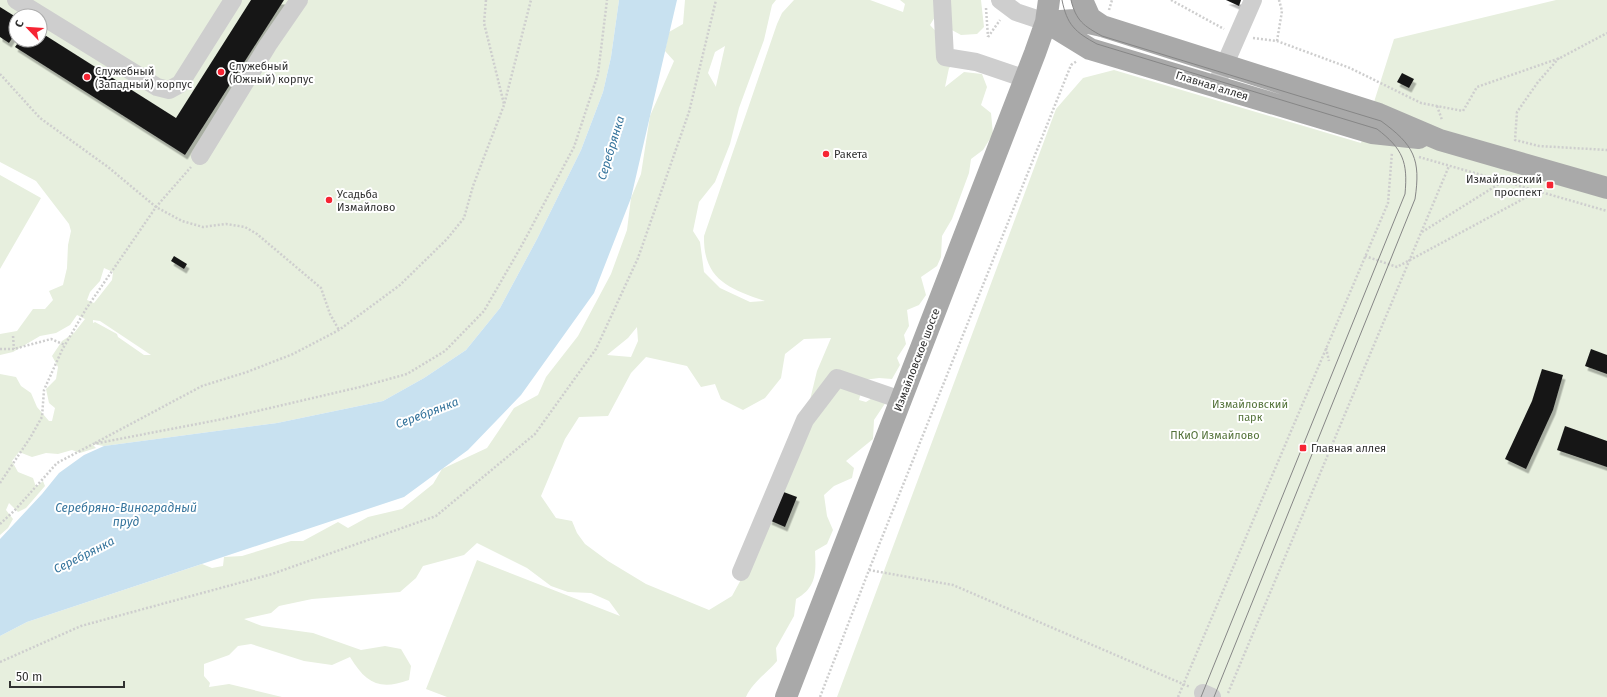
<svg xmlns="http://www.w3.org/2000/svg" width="1607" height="697" font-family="'Fira Sans',sans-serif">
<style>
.green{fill:#e7efde;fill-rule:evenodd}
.water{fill:#c8e1f0}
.building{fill:#181818;filter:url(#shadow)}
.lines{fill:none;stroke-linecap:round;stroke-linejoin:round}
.path{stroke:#cecece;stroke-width:2.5;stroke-dasharray:2 2;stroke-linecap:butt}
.minor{stroke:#cecece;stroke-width:18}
.major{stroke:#a9a9a9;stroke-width:22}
.tram{stroke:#868686;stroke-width:1}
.poi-dot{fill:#f62433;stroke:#fff;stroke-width:1.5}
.labels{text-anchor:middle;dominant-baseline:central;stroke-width:4;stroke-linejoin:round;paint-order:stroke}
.poi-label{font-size:11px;fill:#313131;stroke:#fff;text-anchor:start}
.street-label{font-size:11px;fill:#313131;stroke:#fff}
.park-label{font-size:11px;fill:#537239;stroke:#fff}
.water-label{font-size:12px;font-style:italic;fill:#35749c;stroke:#fff}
</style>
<defs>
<filter id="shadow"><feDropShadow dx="2.5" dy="4.5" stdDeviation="0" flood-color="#0004"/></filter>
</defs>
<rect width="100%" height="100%" fill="#fff"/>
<path class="green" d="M0,0H619L611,57L603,92L581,150L537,239L500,308L466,350L424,378L383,401L277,423L104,446L92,444L96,448L80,453L72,450L58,454L46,453L32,457L19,452L12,461L18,472L33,478L36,487L43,481L45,486L26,508L18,512L9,503L6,510L13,519L8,528L0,535V374L16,377L21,386L31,393L37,407L49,421H52L55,408L49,403L46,389L56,379L58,367L52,356L62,341L74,333L85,319L77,315L70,325L56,333L40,336L13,352L0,355V334L17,331L33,309H45L53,300L49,291L63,285L67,268L68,245L71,231L69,224L36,181L0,162ZM16,16H40V40H16ZM104,268L113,272L112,280L94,303L87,300L90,292L100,281ZM93,320L100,321L151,355H144L118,337L117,334L95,322L93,323Z
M685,0H776L772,5L764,40L739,108L730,144L715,182L699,202L693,231L700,242L704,272L720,288L750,302L765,301C729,289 703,279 704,236L777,24L782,13L794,0H870L903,12L905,4L900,0H937L938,12L930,25L941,37L954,64L949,68L945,87L964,72L982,74L987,87L981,105L991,113L993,134L983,150L971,159L969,173L952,219L942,236L941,257L937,266L921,277L926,295L919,305L907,310L909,326L904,335L906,344L897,358L900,365L892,379L879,378L864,380L859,400L866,402L877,395L886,402L874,420L873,439L846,461L854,468L852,478L834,486L824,495L827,516L833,530L827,544L815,551C816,572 817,587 796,599L794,616L776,648L777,661C767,673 752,683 746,697H447L426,689L477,560L620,616L609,601L591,593L568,592L551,586L527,568L477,543L464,555L423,566L416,578L400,592L312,599L279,606L271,613L244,619L262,626L313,633L361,650L385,646L401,649L411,666L409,680C379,691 366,683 350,657L332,665L304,661L251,644L238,646L229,655L204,664V676L210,683L209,687L229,684L282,697H0V636L27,622L202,564L212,568L223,566L224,557L242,556L291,541H303L338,522L348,528L368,517L402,509L433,484L442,469L487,448L514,408L538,395L546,377L578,336L611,274L627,230L631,198L641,174L650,116L674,61L665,51L669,32L683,24ZM725,46L716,86V87L708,73L715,52ZM637,327L638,341L631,357L607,355L628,338ZM831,338L817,371L809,404L781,485L744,574L732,596L709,610L646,584L608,561L585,544L577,533L572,521L556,518L541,496L565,439L579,417L608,416L631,373L646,357L687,366L701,387L715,384L721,399L743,410L765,398L781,378L785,354L804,339Z
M948,0H981L984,27L977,34L961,35L950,29Z
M1556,0H1607V697H837L1056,109L1083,78L1114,70L1361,143L1394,39Z
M0,175L41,198L0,269Z"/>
<path class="water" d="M619,0H677L631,198L594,293L521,395L468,450L404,497L27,622L0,636V539L42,494L59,473L84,455L104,446L277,423L383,401L424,378L466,350L500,308L537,239L581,150L603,92L611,57Z"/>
<path class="building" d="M251,0H284L185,155L15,47L20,40H40V32L176,118Z
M1226,0H1241L1239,6Z
M0,7L16,17V32L9,43L0,37Z
M1402,73L1414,79L1409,88L1397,82Z
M174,256L187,264L184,269L171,261Z
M1591,349L1607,355V374L1585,366Z
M1542,369L1563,375L1553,410L1526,469L1505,459L1532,401Z
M1565,426L1607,441V467L1557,450Z
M781,491L797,497L785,527L769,520Z"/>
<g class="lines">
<path class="path" d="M486,0L484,23L504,104
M1171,0L1224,29
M986,8L988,37
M1109,10L1112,0
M988,37L1000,20
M1253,38L1277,41L1350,68L1421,103L1463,111L1477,87L1560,58L1607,33
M1277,41L1282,11L1279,0
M1559,58L1538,82L1517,112L1515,140L1539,146L1607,150
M0,74L40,118L108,167L156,207L182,221L203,227L226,224L245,227L257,234L321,288L330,314L339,330
M1437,106L1442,120
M1419,157L1607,211
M1422,232L1502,182
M1365,256L1397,267L1536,192
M13,336L14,349
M1326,348L1329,361
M0,349H14L51,339L65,345
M95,443L202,386L247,372L293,354L339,330L400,285L447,239L464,218L473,186L504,105L531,0
M0,483L30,438L42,417L44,390L62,350L86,309L156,207L191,167
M0,524L15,510L57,463L93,444L223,419L360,387L407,374L445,351L484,311L522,245L574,147L598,74L607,0
M869,570L953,585L1190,687
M0,662L81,626L272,574L436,516L535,434L596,349L638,258L689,112L716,0
M1228,693L1449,166
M820,697L869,570L1071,65L1077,61
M1178,697L1388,203L1392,152"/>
<path class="minor" d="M16,0L157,87L169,90L180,84L233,0
M942,0L945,57L976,62L1026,79
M1000,0L1016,12L1046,22
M1215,87L1253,0
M200,156L268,45L299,0
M741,572L805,420L837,378L901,400
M1203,693L1212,697"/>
<path class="major" d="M1082,0L1090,18L1102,26
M1046,22L1075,20L1102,26L1379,114L1440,140L1607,188
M1046,22L1090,49L1372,133L1419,138
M786,697L1035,53L1046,22L1049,0"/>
<path class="tram" d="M1062,0C1067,25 1075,32 1097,44L1377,129C1403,149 1408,162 1405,194L1201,697
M1071,0C1076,21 1084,26 1102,36L1381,121C1414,145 1421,159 1415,199L1214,697"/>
</g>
<g class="poi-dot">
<circle cx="221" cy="72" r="4"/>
<circle cx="87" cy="77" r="4"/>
<circle cx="826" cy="154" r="4"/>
<rect x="1546" y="181" width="8" height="8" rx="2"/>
<circle cx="329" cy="200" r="4"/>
<rect x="1299" y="444" width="8" height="8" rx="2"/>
</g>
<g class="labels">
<g class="poi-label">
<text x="229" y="66">Служебный<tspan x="229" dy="13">(Южный) корпус</tspan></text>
<text x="95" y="71">Служебный<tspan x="95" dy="13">(Западный) корпус</tspan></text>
<text x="834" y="154">Ракета</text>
<text x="1542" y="179" text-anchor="end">Измайловский<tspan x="1542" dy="13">проспект</tspan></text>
<text x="337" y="194">Усадьба<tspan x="337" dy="13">Измайлово</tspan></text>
<text x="1311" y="448">Главная аллея</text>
</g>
<g class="street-label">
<text transform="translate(1212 86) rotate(17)">Главная аллея</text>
<text transform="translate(917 360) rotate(-69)">Измайловское шоссе</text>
</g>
<g class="park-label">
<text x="1250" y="404">Измайловский<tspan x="1250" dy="13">парк</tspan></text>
<text x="1215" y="435">ПКиО Измайлово</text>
</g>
<g class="water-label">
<text transform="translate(611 148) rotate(-73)">Серебрянка</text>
<text transform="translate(427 413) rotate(-21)">Серебрянка</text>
<text x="126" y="508">Серебряно-Виноградный<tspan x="126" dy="14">пруд</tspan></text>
<text transform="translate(84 555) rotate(-27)">Серебрянка</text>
</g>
</g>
<g transform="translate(28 28) rotate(295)"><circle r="19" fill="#ffffff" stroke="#adadad"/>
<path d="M0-3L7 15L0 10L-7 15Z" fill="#f62433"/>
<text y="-6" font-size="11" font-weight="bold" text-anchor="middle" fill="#313131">С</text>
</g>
<path d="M10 681v6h114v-6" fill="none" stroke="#313131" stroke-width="2"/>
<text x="16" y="681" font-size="12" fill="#313131" stroke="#ffffff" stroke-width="3" paint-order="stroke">50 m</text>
</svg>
